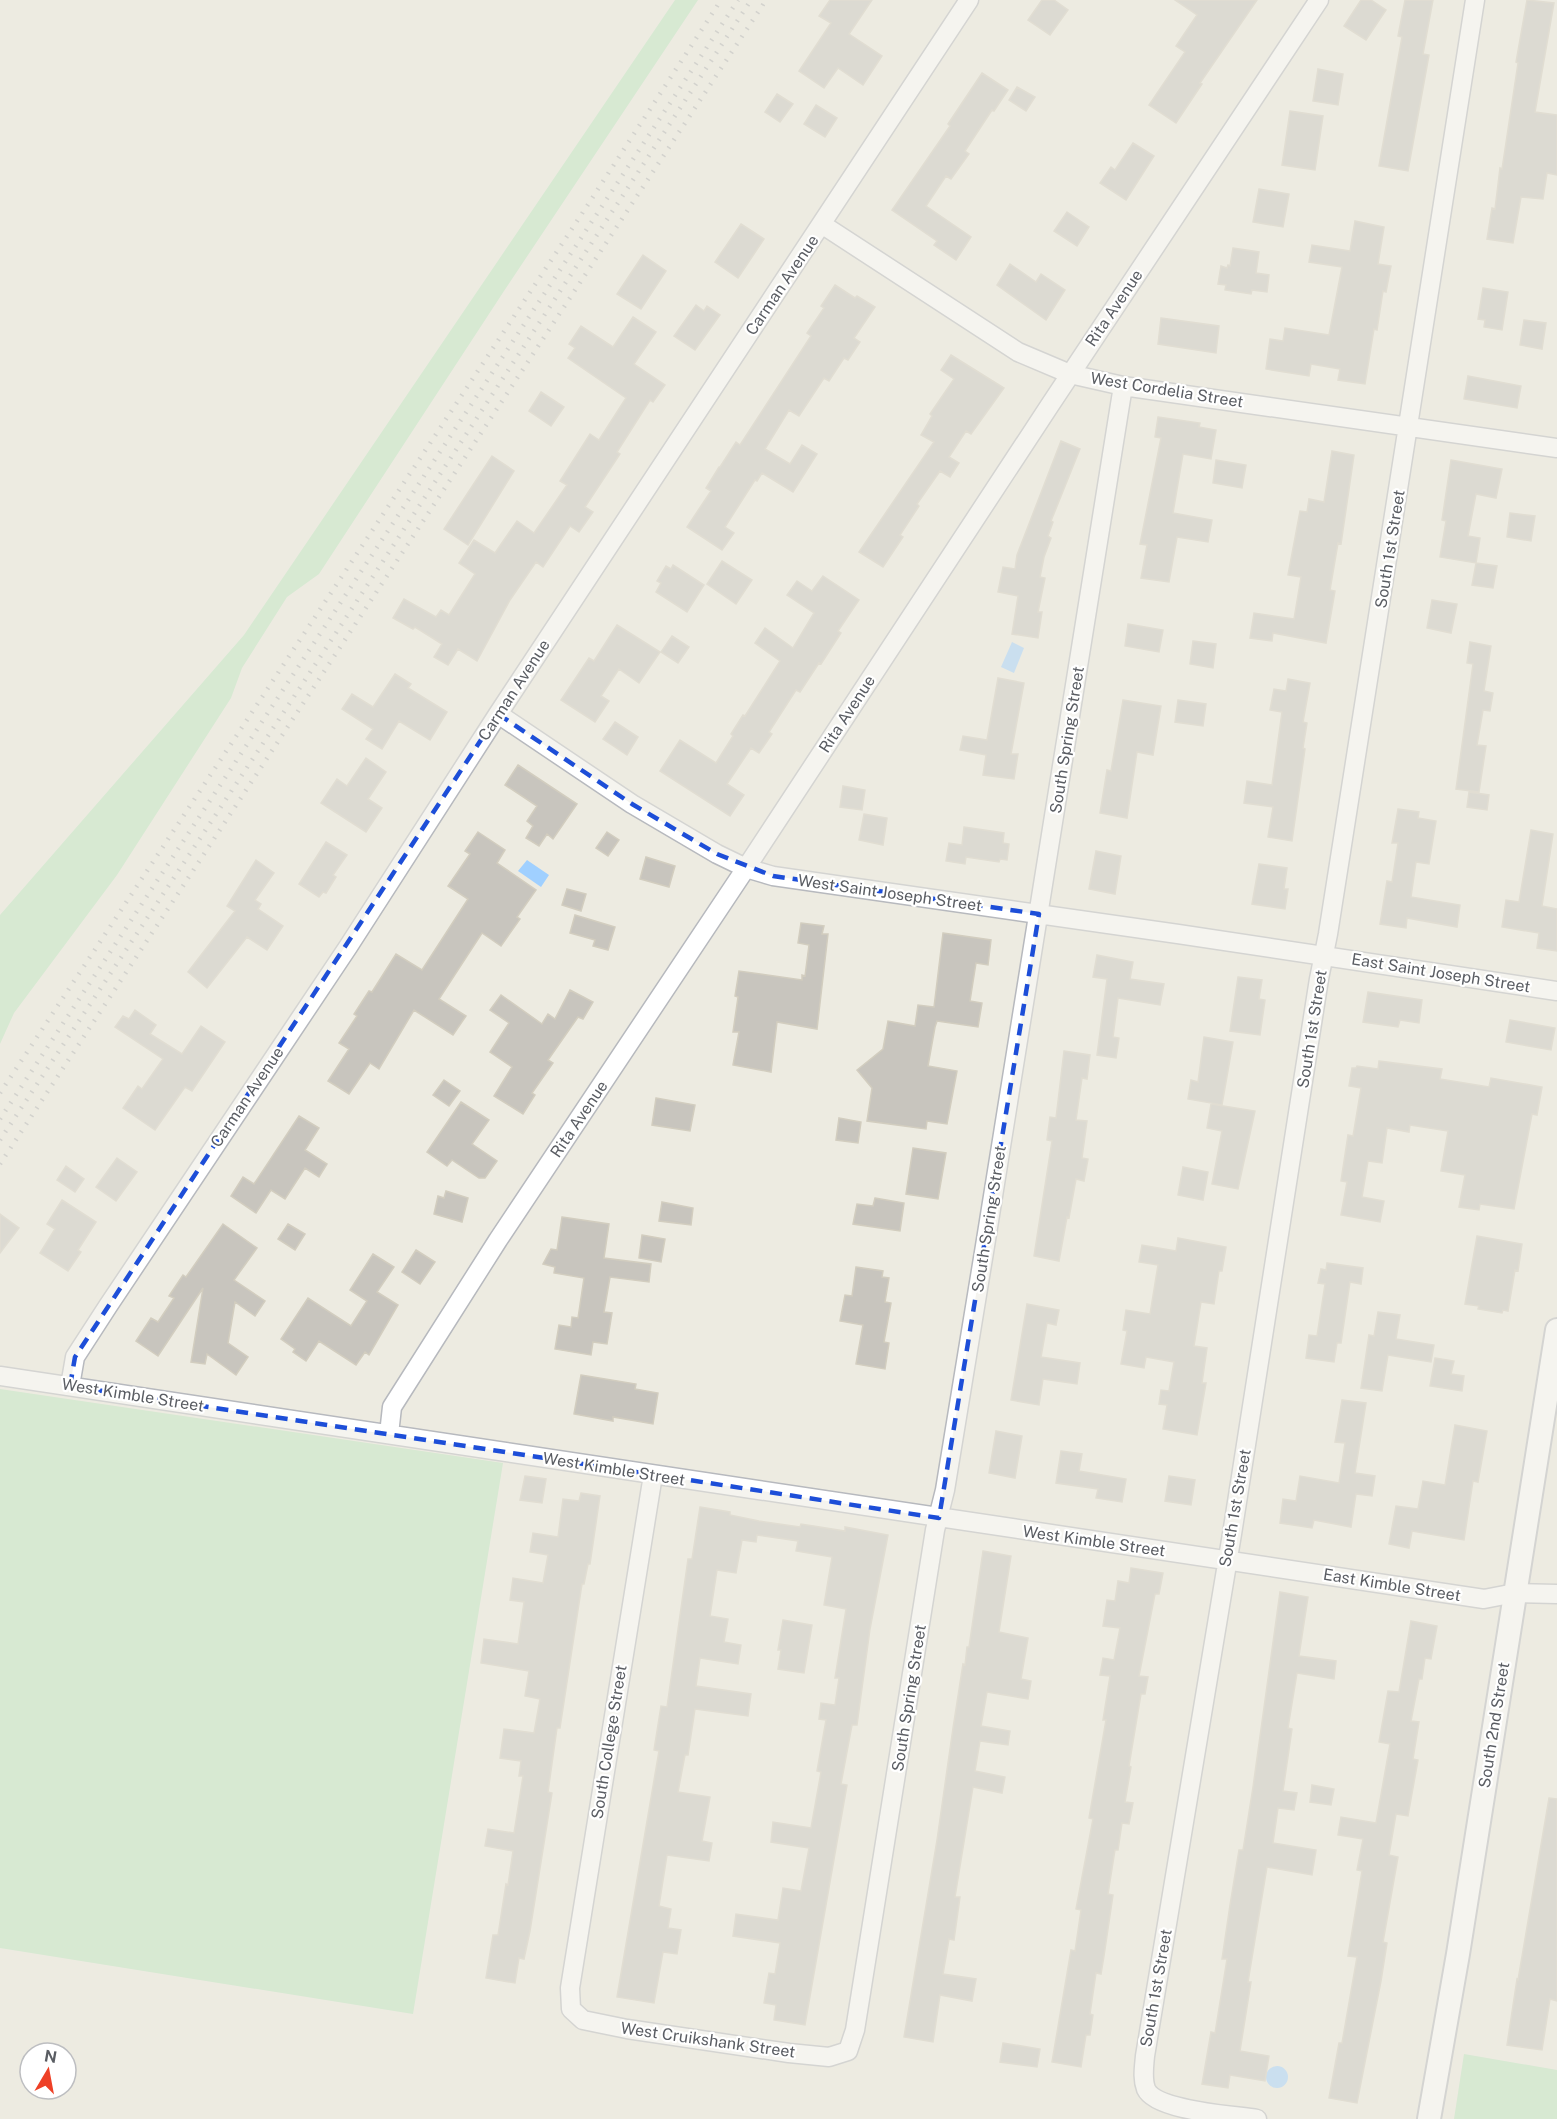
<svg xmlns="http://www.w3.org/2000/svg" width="1557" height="2119" font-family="'Public Sans',sans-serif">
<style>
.green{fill:#bce6bf}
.water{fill:#a0d0ff}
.building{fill:#c8c5be;stroke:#d2cdbf;stroke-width:1.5}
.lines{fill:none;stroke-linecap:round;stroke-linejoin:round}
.minor-casing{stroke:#b7b9be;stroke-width:21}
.tertiary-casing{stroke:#b7b9be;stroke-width:26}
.minor{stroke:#fff;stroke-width:18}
.tertiary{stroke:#fff;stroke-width:22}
.rail{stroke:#b3b4b4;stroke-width:4.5;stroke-dasharray:1.5 8;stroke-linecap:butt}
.marked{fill:none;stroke:#1d4ed8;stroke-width:4.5;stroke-dasharray:12 8;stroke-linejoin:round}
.labels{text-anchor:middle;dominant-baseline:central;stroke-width:4.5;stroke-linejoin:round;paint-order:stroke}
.street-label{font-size:16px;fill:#5a5d63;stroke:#fff}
</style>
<rect width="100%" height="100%" fill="#edebe1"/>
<path class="green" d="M675,0H698L504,291L319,574L287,597L242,668L231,698L117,875L14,1013L0,1044V915L244,635Z
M0,1389L503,1463L413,2014L0,1948Z
M1464,2054L1557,2070V2119H1454Z"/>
<path class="water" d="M1012,642L1024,648L1014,673L1001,667Z
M527,860L549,875L541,887L518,871Z
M1266 2077a11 11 0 1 1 22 0a11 11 0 1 1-22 0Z"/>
<path class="building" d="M830,0H872L849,34L882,56L863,85L838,68L824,88L799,71L831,23L819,16Z
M1042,0H1054L1068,10L1050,35L1028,20Z
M1175,0H1257L1200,83L1202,84L1176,123L1149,105L1185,52L1176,46L1197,15Z
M1361,0H1371L1386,10L1366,40L1344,26Z
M1405,0H1433L1423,54L1429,55L1408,171L1379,166L1402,37L1398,36Z
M1527,0L1554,3L1535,112L1557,115V175L1547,173L1543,199L1521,197L1513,243L1487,239L1492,208L1495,209L1500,168L1502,169L1518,63L1516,62Z
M1318,69L1343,74L1338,105L1313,101Z
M982,73L1008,90L994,111L992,110L965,151L969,154L951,179L946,176L926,206L971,237L956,260L934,245L937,241L892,210L950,126L948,124Z
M1017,87L1035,97L1026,111L1009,100Z
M777,94L793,104L780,122L765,112Z
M816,105L837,118L825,137L804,124Z
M1290,111L1323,116L1315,170L1282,165Z
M1133,143L1154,156L1126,200L1100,183L1111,167L1115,170Z
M1259,189L1289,194L1283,227L1253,222Z
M1067,212L1089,227L1077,246L1054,231Z
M1355,221L1384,227L1378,264L1391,266L1386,292L1383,291L1377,330L1374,329L1365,384L1338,380L1340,369L1311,364L1309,376L1266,369L1270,339L1283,341L1285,328L1329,335L1342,267L1309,262L1312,245L1350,251Z
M741,224L764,239L738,278L715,262Z
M1233,248L1259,252L1256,273L1269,275L1267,292L1252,290L1251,294L1225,290L1226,285L1218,284L1221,266L1227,268L1228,265L1230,266Z
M643,255L666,271L641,309L617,294Z
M1010,264L1036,282L1041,274L1065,290L1046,320L997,285Z
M835,285L855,298L857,296L875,307L854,338L860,342L848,360L844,358L829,381L824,378L799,416L789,410L765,449L790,464L802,445L817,454L793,492L762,473L757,481L755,480L725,527L734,533L722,550L687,527L711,491L706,488L719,467H720L736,442L740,445L811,336L807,333L824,308L821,306Z
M1483,288L1508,292L1502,330L1484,327L1485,320L1478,319Z
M696,305L704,311L707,306L720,315L695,350L674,336Z
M633,317L656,332L634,364L665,385L653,402L650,400L617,452L620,454L585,507L593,512L579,532L570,526L543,567L536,562L510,600L477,661L458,649L448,665L434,657L442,644L415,627L413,629L393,618L404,599L436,617L441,610L449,615L475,574L459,563L474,540L495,553L517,521L534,533L567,485L560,481L590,434L599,440L626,398L568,358L575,348L569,344L581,326L613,347Z
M1161,318L1219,326L1216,353L1158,344Z
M1524,320L1546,323L1542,349L1520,345Z
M951,355L1004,388L971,434L966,431L949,457L959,463L950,477L940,471L917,504L919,506L900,535L903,537L883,567L859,552L934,442L921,435L932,416L930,414L954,379L941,370Z
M1468,376L1521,386L1517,408L1464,399Z
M541,392L564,407L551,426L529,411Z
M1158,417L1200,423L1199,427L1216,430L1211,459L1183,454L1173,513L1212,520L1208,542L1177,537L1169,582L1141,578L1147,545L1140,544L1161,438L1155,437Z
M1061,441L1080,449L1051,521L1053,522L1048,536L1051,538L1044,557L1040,577L1045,578L1038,612H1042L1038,638L1012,634L1018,596L998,592L1003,567L1015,569L1017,555Z
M1332,451L1354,455L1341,544L1338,543L1330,590L1335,591L1326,643L1273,633L1272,641L1250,638L1254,613L1294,619L1301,577L1288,575L1300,511L1307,512L1309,499L1324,502Z
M492,456L514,471L468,545L444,529Z
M1216,460L1246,465L1242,488L1213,483Z
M1451,460L1502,469L1496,498L1476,494L1468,536L1480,538L1476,563L1440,557L1446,521L1442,520Z
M1510,513L1535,516L1531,541L1507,537Z
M722,561L752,580L736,604L707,584Z
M1476,563L1497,566L1493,588L1472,585Z
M673,565L704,585L687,612L656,592L661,583L657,581L666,566L671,569Z
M823,576L859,600L838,631L841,633L821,664L819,663L800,692L796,690L769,732L772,734L759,753L751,748L727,784L744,795L730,816L660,771L680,740L716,763L733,736L731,734L743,715L745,716L780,661L755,643L765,628L793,648L814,613L787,595L797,581L812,591Z
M1432,600L1457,604L1451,633L1427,628Z
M1128,624L1163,630L1159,652L1125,646Z
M617,625L660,652L639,683L619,669L601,696L609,701L595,722L561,700L589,658L594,661Z
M672,636L689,647L678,663L661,652Z
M1193,641L1216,644L1213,668L1190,664Z
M1470,642L1491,646L1484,691L1493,693L1490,711L1483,710L1477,745L1486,746L1479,792L1456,789L1473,664L1467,663Z
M395,674L411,684L408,688L447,712L430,740L399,721L382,749L366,739L373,729L342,709L352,694L373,707Z
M998,678L1024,683L1011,754H1018L1014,779L983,775L986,755L960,750L963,736L987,740Z
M1288,679L1310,683L1303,722L1307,723L1303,748L1305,749L1292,841L1268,837L1273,807L1244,803L1247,781L1272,785L1282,712L1270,710L1274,689L1286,691Z
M1123,700L1161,706L1153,755L1137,752L1127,818L1100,813L1107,770L1111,771Z
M1178,700L1206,704L1203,726L1175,722Z
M615,722L638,737L627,755L603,739Z
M366,758L386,772L368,799L382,808L366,832L321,803L337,779L347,786Z
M518,765L577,804L553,839L547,834L539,846L526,838L533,826L527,821L537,806L505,785Z
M843,786L865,790L862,810L840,807Z
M1469,792L1489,795L1487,810L1467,807Z
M1398,809L1419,812L1418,818L1436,821L1429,864L1416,862L1411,897L1460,905L1457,927L1407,918L1406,928L1380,924L1387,881L1392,882L1398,843H1392Z
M864,814L887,818L883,845L859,840Z
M964,827L1004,833L1003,843L1009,844L1007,860L1000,859L999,862L966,857L965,864L946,861L949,843L962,845Z
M1531,830L1553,834L1542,906L1557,909V951L1537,948L1539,933L1502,927L1506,900L1519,902Z
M478,832L505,850L497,863L536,890L517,917L520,919L501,946L482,933L439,999L466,1016L453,1035L414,1010L379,1069L370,1063L349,1094L328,1081L349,1049L339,1043L357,1016L354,1014L369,991L372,992L396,954L422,970L468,899L448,886L470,854L465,851Z
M607,832L619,840L608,856L596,848Z
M326,842L347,855L333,875L336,877L326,893L323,892L319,897L299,884Z
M1096,851L1121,856L1115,894L1089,889Z
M646,857L675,866L669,887L640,879Z
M256,860L274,873L255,900L261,904L258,909L283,926L267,950L247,937L207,988L188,972L235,911L227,906Z
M1259,864L1287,868L1284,889H1288L1285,909L1252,904Z
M567,889L586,894L581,911L562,905Z
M575,915L615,927L608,950L593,946L595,940L570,933Z
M801,923L824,926L822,934H828L817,1029L777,1022L771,1072L733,1065L739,1032H733L738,997L735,996L739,971L802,980V975L805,976L809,945L798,943Z
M943,933L991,940L988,965L976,963L970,1001L982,1003L978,1027L937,1021L935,1027L928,1066L957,1071L947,1124L927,1121L926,1129L867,1121L872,1088L857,1070L883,1049L888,1021L915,1026L918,1005L934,1007Z
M1097,955L1133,962L1130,979L1164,984L1160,1005L1118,998L1113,1037L1119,1038L1116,1058L1097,1055L1107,979L1093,977Z
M1238,977L1262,980L1259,999L1265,1000L1260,1035L1230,1031Z
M570,990L593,1002L583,1019L578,1017L548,1060L553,1063L532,1093L535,1095L523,1114L494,1096L512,1067L490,1052L509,1023L490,1010L501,995L542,1024L548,1014L555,1019Z
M1368,992L1422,1000L1419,1023L1400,1020L1398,1027L1363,1022Z
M135,1010L156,1025L150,1034L182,1054L201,1026L225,1042L192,1091L185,1087L155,1130L123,1108L138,1086L142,1089L163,1059L115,1027L123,1016L129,1019Z
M1510,1020L1555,1028L1551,1050L1506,1042Z
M1204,1037L1233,1042L1222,1105L1188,1099L1191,1080L1198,1082Z
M1064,1051L1090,1055L1087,1079L1082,1078L1076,1120L1087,1121L1082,1158L1088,1159L1084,1181L1076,1179L1069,1218L1067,1217L1059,1261L1034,1256L1052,1141L1047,1140L1050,1117L1056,1118Z
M1379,1061L1442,1069L1440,1079L1489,1087L1491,1078L1542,1087L1537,1115L1532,1114L1514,1209L1480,1204L1479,1210L1459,1207L1465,1175L1441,1171L1448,1131L1410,1125L1409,1132L1387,1128L1382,1163L1368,1161L1362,1197L1384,1201L1380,1222L1341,1215L1347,1182L1341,1181L1348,1135L1353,1136L1361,1088L1349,1086L1352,1068H1356L1357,1066L1378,1069Z
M444,1080L460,1091L449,1106L433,1095Z
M656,1098L695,1105L690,1131L652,1125Z
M461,1102L489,1120L472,1144L497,1161L485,1178H479L452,1160L447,1166L427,1152Z
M1211,1104L1255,1111L1238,1189L1212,1184L1222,1131L1207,1128Z
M299,1116L319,1128L305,1150L327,1164L319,1177L305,1168L285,1199L271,1190L256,1213L231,1196L243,1177L254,1184Z
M839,1118L861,1122L858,1143L836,1140Z
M913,1148L946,1153L938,1199L906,1194Z
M117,1158L137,1172L116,1201L96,1187Z
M66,1166L84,1179L75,1192L57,1180Z
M1183,1167L1208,1172L1203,1200L1178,1195Z
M446,1191L468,1198L462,1222L434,1214L438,1196L444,1198Z
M875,1198L904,1203L900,1231L853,1224L857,1204L873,1206Z
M62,1200L96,1222L78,1250L81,1252L68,1271L40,1253L55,1229L47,1224Z
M662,1202L693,1208L691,1225L659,1221Z
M0,1214L19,1228L0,1253Z
M562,1217L609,1224L604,1258L651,1264L649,1282L610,1277L604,1312L612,1313L607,1344L593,1342L591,1355L555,1349L559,1325L571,1327L572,1317L578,1318L584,1278L554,1273L555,1267L543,1264L551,1249L557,1250Z
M223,1224L257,1248L234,1280L265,1301L255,1316L235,1302L228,1343L248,1357L236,1375L207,1354L205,1364L191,1362L203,1288L158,1356L136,1341L151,1318L158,1322L174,1298L169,1296L183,1275L186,1277Z
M288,1224L305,1234L295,1250L278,1239Z
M642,1235L665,1239L661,1262L639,1258Z
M1477,1236L1522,1244L1518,1271L1515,1270L1508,1311L1503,1310L1502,1313L1478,1309L1479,1306L1465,1304Z
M1178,1238L1226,1247L1222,1271H1219L1214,1304L1201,1302L1194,1346L1207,1348L1202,1383H1206L1197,1435L1163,1429L1167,1405L1159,1404L1161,1390L1169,1391L1174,1362L1146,1357L1144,1368L1121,1364L1127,1331L1123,1330L1126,1310L1150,1314L1158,1265L1139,1262L1142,1245L1176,1251Z
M416,1250L435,1262L420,1284L402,1272Z
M373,1254L394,1267L377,1292L398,1305L369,1355L365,1352L356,1365L319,1341L306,1361L293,1352L295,1349L281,1339L308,1298L351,1326L367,1301L350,1290Z
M1327,1263L1363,1268L1361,1284L1350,1282L1341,1343H1337L1334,1362L1306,1358L1309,1335L1317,1336L1325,1284L1318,1283L1321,1269L1326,1270Z
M856,1267L883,1271L882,1277L889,1278L885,1302L891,1303L884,1342L889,1343L885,1369L856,1364L863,1325L840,1321L845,1295L852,1296Z
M1027,1304L1059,1310L1056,1325L1047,1323L1041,1357L1080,1363L1077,1384L1043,1379L1039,1405L1011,1400Z
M1378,1312L1400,1315L1396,1339L1434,1345L1431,1362L1388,1355L1382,1391L1361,1388L1369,1335L1374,1336Z
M1435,1358L1454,1361L1451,1374L1464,1376L1462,1391L1430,1386Z
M581,1375L636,1384L635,1389L658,1393L653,1424L613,1417V1421L574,1414Z
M1342,1400L1366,1403L1355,1473L1375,1476L1372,1496L1356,1494L1351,1527L1314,1520L1312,1528L1280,1523L1283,1499L1296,1501L1300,1476L1339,1483L1345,1443L1335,1442Z
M1455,1425L1487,1431L1478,1482L1473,1481L1464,1540L1412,1531L1409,1548L1389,1544L1396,1506L1418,1509L1423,1481L1445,1485Z
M996,1431L1022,1436L1015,1478L989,1473Z
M1061,1451L1082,1454L1079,1471L1126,1479L1122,1502L1096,1498L1098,1489L1056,1483Z
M525,1476L546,1479L542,1503L520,1500Z
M1169,1476L1195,1480L1191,1505L1165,1501Z
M581,1493L600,1496L590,1564H588L584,1584H582L560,1728H557L548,1792L552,1793L530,1931L524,1959L519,1958L515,1983L486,1978L493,1935H498L506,1884L508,1885L513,1851L485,1846L488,1829L514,1833L523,1776H519L521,1761L500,1758L504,1729L534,1733L540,1699L525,1696L529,1671L481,1663L484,1639L518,1644L524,1602L510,1600L513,1578L543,1583L548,1555L530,1552L533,1533L558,1537L563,1499L579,1501Z
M700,1507L730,1512V1515L759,1521L800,1527L801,1524L845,1531V1527L888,1535L870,1629L857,1725H852L841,1784L847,1785L805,2025L774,2020L776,2005L764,2003L769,1973L775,1974L780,1943L733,1936L736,1914L778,1920L783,1888L801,1891L809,1848L771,1842L773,1822L811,1828L821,1772L817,1771L826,1720L819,1719L821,1703L835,1705L839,1678H835L846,1609L824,1605L832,1557L796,1551L798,1541L757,1535L756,1542L742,1540L736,1573L717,1570L710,1616L728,1619L724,1642L741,1645L738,1664L700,1658L696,1686L751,1694L748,1716L695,1709L688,1755H685L678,1792L710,1797L702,1841L712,1843L709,1861L667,1855L659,1906L671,1909L668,1928L681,1930L677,1954L663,1952L654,2003L617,1997L659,1751L654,1750L661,1706L667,1707L688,1559H692Z
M983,1551L1011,1556L999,1632L1028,1638L1021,1679L1031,1681L1028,1699L987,1692L981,1726L1010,1731L1008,1745L980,1741L975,1771L1005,1777L1002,1793L973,1787L955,1897H960L954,1940L949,1939L943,1974L976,1979L972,2001L940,1995L933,2042L904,2037L937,1840L953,1728L963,1664L965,1665L967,1647H969Z
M1131,1568L1163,1573L1159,1594H1155L1139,1676L1148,1677L1145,1694H1141L1129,1766L1131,1767L1125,1802L1133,1803L1129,1824L1122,1823L1118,1850H1115L1108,1894L1113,1895L1104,1956L1101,1974L1096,1973L1090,2014L1093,2015L1090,2035H1086L1081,2067L1052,2062L1071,1950L1075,1951L1081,1910L1076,1909L1093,1819L1089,1818L1106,1720H1103L1110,1676L1100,1675L1103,1658L1114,1660L1120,1628L1103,1626L1107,1600L1115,1601L1118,1581L1129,1583Z
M1280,1592L1308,1597L1299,1656L1336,1661L1334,1679L1297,1673L1288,1728L1292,1729L1283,1791L1297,1793L1294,1810L1278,1808L1273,1843L1316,1850L1312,1875L1267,1867L1248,1982H1251L1240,2051L1269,2056L1265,2081L1230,2075L1228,2088L1202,2084L1211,2032L1215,2033L1227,1959H1222L1230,1905L1239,1850H1243L1253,1787Z
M783,1620L812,1625L804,1673L778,1669L781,1650H778Z
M1411,1621L1437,1626L1431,1659L1425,1658L1422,1679H1419L1411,1721L1419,1722L1413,1759L1418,1760L1408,1816L1396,1814L1389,1855L1398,1857L1383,1942L1387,1943L1381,1981L1357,2103L1329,2098L1339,2043H1342L1357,1957L1348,1956L1362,1871L1357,1870L1363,1839L1338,1835L1341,1817L1376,1823L1390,1744L1379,1742L1388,1691L1399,1692Z
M1312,1785L1334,1789L1331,1805L1310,1802Z
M1549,1798L1557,1799V2001L1550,1999L1542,2050L1507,2045L1517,1979L1518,1980Z
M1003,2043L1040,2049L1037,2067L1000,2062Z"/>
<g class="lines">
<g class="minor-casing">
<path id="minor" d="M823,225L1018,352L1070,374L1123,386L1557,448
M498,714L632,804L717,854L746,868L773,876L1178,934L1557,991
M0,1376L1484,1599L1515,1593L1557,1594
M70,1386L75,1357L108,1306L348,947L498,714L969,0
M389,1434L392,1407L498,1240L746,868L1050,405L1319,0
M653,1475L570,1988L571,2009L583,2020L627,2029L789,2053L829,2057L848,2051L855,2030L935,1530L945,1490L985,1246L1123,386
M1257,2119C1233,2115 1156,2111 1146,2089C1142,2078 1144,2068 1145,2056L1232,1534L1319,979L1328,934L1475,0"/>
</g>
<g class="tertiary-casing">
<path id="tertiary" d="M1429,2119L1458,1954L1557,1330"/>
</g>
<use href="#minor" class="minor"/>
<use href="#tertiary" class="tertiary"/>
<path class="rail" d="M0,1093L589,203L721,0
M0,1119L738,0
M0,1140L309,674L751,0
M0,1164L766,0"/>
</g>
<path d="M0 0H1557V2119H0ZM498,714L632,804L717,854L773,876L1039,914L939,1518L70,1386L75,1357Z" fill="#edebe1" fill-opacity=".55" fill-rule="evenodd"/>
<path class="marked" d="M498,714L632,804L717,854L773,876L1039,914L939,1518L70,1386L75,1357Z"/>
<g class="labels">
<g class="street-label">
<text transform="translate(782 285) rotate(-56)">Carman Avenue</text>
<text transform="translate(1114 308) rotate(-56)">Rita Avenue</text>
<text transform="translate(1167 390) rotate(9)">West Cordelia Street</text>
<text transform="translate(1390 549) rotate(-81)">South 1st Street</text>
<text transform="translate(514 690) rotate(-57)">Carman Avenue</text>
<text transform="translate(847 714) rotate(-57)">Rita Avenue</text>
<text transform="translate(1067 740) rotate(-81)">South Spring Street</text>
<text transform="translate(890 893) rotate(8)">West Saint Joseph Street</text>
<text transform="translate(1441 973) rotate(9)">East Saint Joseph Street</text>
<text transform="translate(1312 1029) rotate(-81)">South 1st Street</text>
<text transform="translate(247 1097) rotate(-56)">Carman Avenue</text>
<text transform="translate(579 1119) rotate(-56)">Rita Avenue</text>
<text transform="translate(989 1219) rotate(-81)">South Spring Street</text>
<text transform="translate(133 1395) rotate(9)">West Kimble Street</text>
<text transform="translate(614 1469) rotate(9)">West Kimble Street</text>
<text transform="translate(1235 1508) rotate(-80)">South 1st Street</text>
<text transform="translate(1094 1541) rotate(8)">West Kimble Street</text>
<text transform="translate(1392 1585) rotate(9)">East Kimble Street</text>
<text transform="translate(909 1698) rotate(-81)">South Spring Street</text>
<text transform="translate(1494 1725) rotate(-81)">South 2nd Street</text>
<text transform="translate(609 1742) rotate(-81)">South College Street</text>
<text transform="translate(1156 1988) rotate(-80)">South 1st Street</text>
<text transform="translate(708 2040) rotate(8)">West Cruikshank Street</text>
</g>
</g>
<g transform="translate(48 2071) rotate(10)"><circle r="28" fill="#ffffff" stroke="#bdbec1" stroke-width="1.5"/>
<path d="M0-4.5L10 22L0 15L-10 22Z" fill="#ee4026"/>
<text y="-9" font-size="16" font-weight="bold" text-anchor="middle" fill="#5a5d63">N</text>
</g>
</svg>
